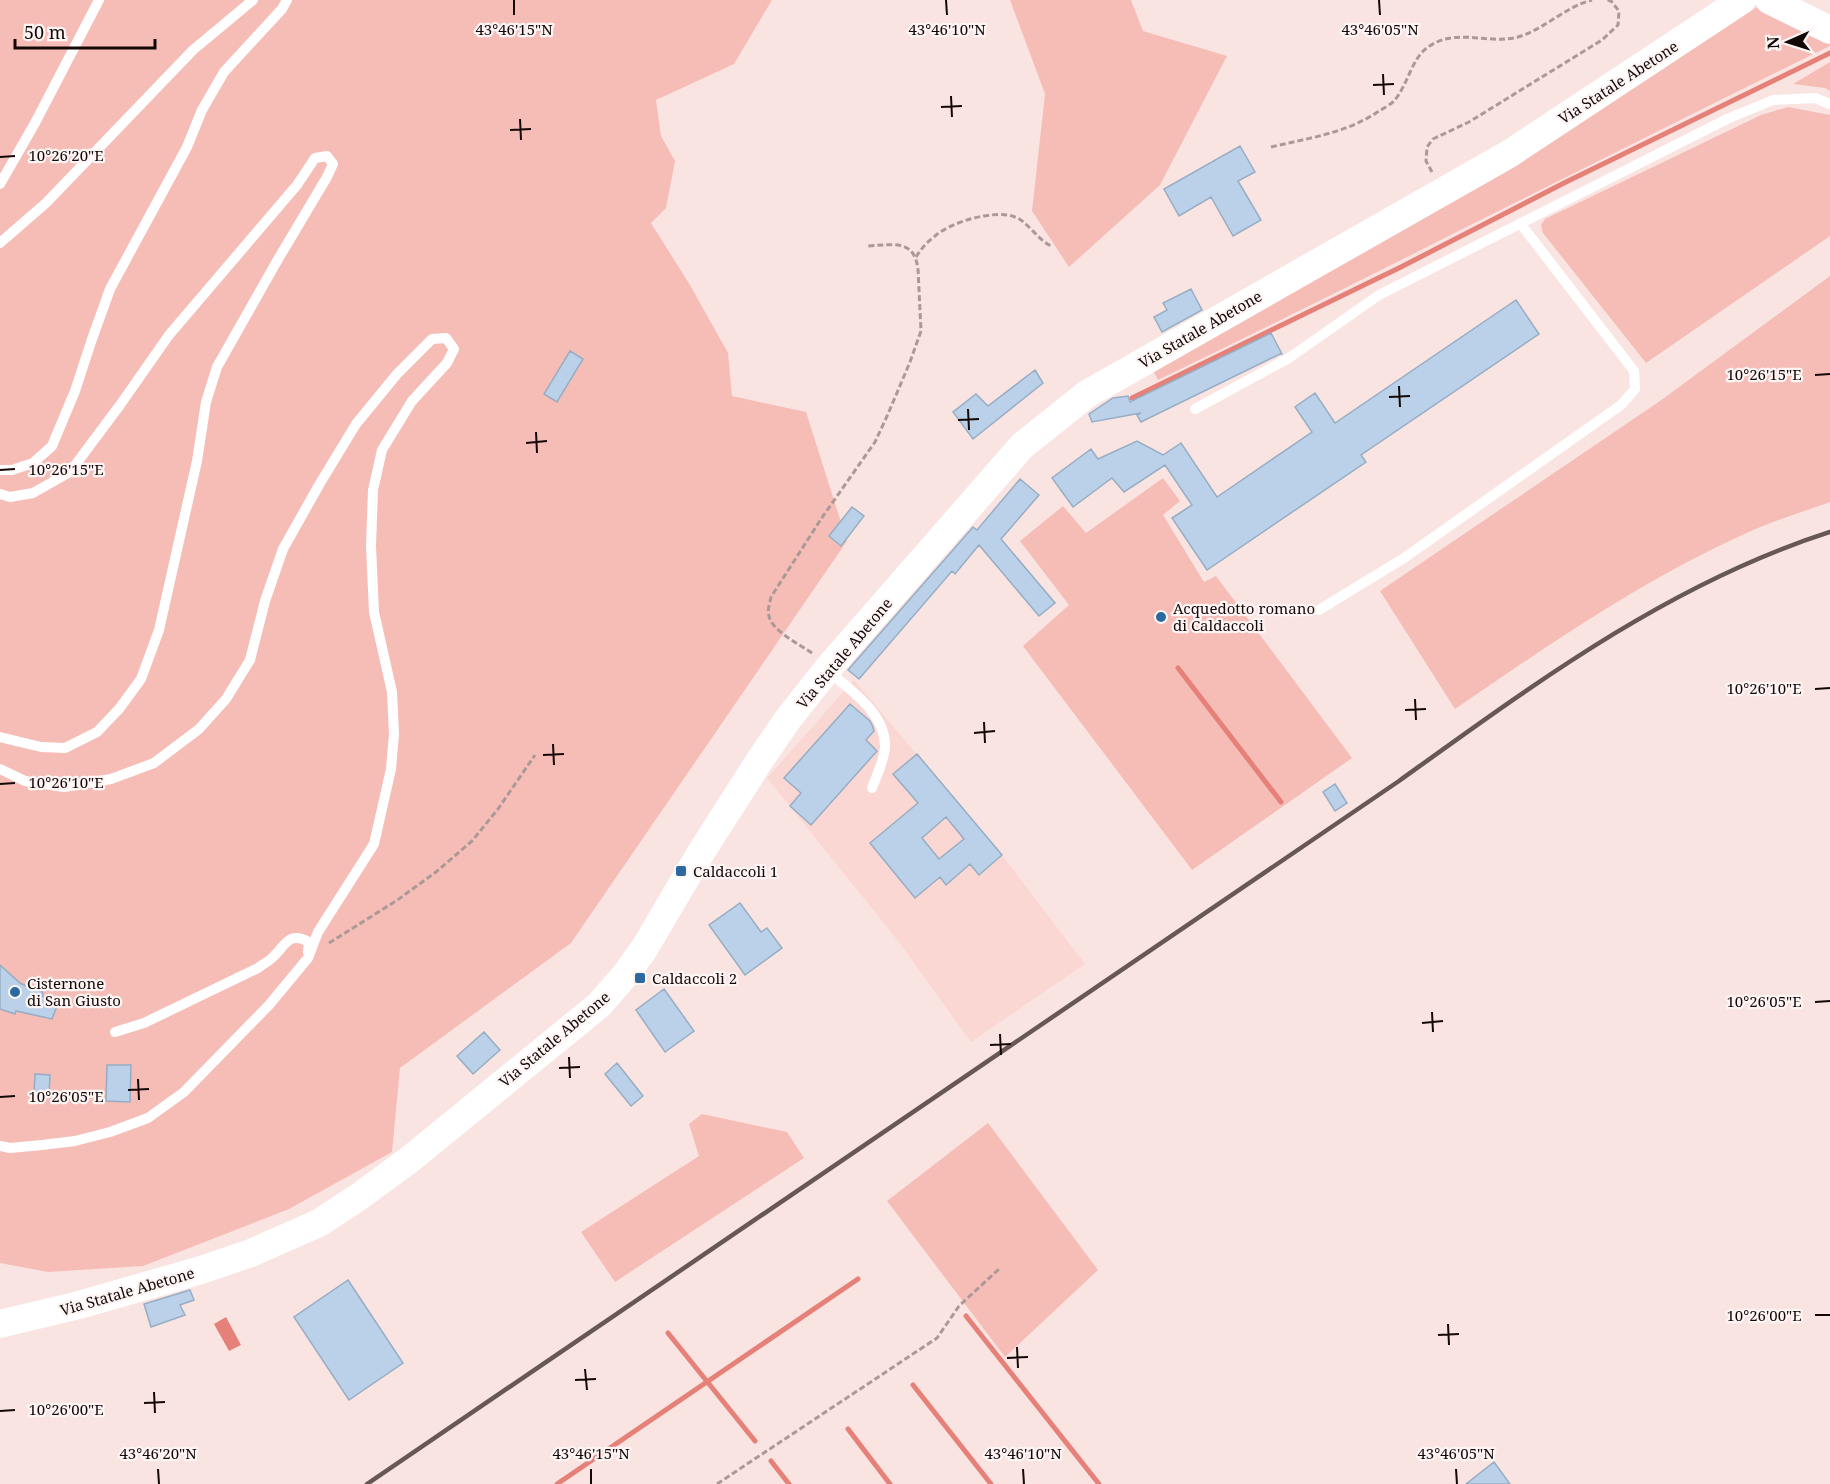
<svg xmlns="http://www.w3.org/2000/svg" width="1830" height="1484" font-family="'Noto Serif',serif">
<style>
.built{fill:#fbd7d3}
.green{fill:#f6bdb7}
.water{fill:#e58178}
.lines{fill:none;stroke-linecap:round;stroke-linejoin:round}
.stream{stroke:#e58178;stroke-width:5}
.building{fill:#bad1e9;stroke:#96adc4;stroke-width:1.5;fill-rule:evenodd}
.path{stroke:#ac9997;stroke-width:3;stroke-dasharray:6 3;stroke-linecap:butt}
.service{stroke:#fff;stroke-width:10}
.secondary{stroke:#fff;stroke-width:28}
.rail{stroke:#675755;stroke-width:4.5}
.ticks{fill:none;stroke:#140807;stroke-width:2}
.poi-dot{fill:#2c69a0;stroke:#fcf5f4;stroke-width:2}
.labels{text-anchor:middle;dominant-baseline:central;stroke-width:4.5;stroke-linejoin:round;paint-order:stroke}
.street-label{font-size:15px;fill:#140807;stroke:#fcf5f4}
.poi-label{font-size:15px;fill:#140807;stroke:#fcf5f4;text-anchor:start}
.ticks-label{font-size:15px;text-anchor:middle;fill:#140807;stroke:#fcf5f4;stroke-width:4.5;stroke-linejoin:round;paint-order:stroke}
</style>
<rect width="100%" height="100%" fill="#fae4e1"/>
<path class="built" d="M854,680L1002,855L1085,964L971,1042L895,937L767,778Z"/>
<path class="green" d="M0,0H772L734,64L656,100L661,136L675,161L666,208L651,223L690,285L728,353L732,396L806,412L847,541L571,943L400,1068L392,1152L289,1209L143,1266L48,1272L0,1263Z
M1010,0H1131L1143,31L1227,56L1160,185L1069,267L1032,211L1045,94Z
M1757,7L1830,43V46C1605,156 1383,271 1158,380L1152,369L1520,156Z
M1830,62V91L1825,88L1793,84Z
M1788,107L1830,115V236L1646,363L1543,233L1541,225L1545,219L1761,115Z
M1830,276V502C1800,513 1769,522 1740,536C1639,582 1547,646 1455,709L1380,591L1660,401Z
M1163,478L1180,501L1163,515L1204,582L1216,576L1352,758L1192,870L1023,646L1069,605L1020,541L1063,506L1086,533Z
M702,1114L787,1132L804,1158L615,1282L581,1232L699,1156L689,1124Z
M988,1123L1098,1270L1005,1357L887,1201Z"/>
<path class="water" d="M226,1317L241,1345L229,1351L214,1324Z"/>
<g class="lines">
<path class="stream" d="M1132,398L1401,267L1564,183L1830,53
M1178,668L1281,802
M966,1316L1099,1484
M668,1333L755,1441
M913,1385L991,1484
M848,1429L890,1484
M771,1461L789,1484
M557,1484L858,1279"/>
</g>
<path class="building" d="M1240,146L1255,172L1238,181L1261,220L1233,236L1211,197L1179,216L1164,189Z
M1191,289L1202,310L1162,332L1154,317L1167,310L1163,303Z
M1516,300L1539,334L1361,455L1366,462L1207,570L1172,518L1192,505L1165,465L1124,492L1112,478L1073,507L1052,478L1091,449L1098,459L1137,441L1163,455L1181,443L1217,497L1312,432L1295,407L1315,393L1335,423Z
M1271,333L1282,354H1280L1141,422L1137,415L1141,413L1092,422L1089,414L1113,398L1128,396L1130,402Z
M570,351L583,359L557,402L544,394Z
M1035,370L1043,383L973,439L953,412L976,394L988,406Z
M1020,479L1039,495L1001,539L1055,603L1039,616L979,545L955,574L952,571L859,679L848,670L973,527L977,530Z
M852,507L864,516L841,546L829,536Z
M850,704L870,721L873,727L874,731L866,740L877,751L811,825L790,806L801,793L784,778Z
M917,754L1002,855L979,875L970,864L946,885L940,877L915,898L870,843L918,803L893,774ZM946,817L964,839L939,859L922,838Z
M1335,784L1347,803L1335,811L1323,792Z
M740,903L761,932L767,928L782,948L745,975L709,925Z
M0,965L20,983L32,989L43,992L42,996L59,1001L52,1019L16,1011L15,1014L0,1009Z
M664,989L694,1031L665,1052L636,1010Z
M484,1032L500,1050L473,1074L457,1056Z
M617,1063L643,1096L631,1106L605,1074Z
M107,1065H131L130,1102L106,1101Z
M35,1074L50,1075L49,1095L34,1094Z
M348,1280L403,1363L349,1400L294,1317Z
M190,1290L194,1300L180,1305L185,1315L151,1327L144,1304Z
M1494,1462L1510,1484H1466Z"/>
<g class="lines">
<path class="path" d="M1271,147C1309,138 1347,133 1379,111C1384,108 1390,105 1394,101C1408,85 1411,59 1428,47C1456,27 1488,45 1518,37C1545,29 1565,7 1592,0
M1432,172L1426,161L1427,147L1433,139L1469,122L1602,40L1618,25L1619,11L1611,1L1607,0
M916,257C921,249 927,242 935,236C951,222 994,209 1015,217C1027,221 1037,239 1051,246
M812,653C799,644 772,631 769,616C767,609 770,603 771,597L821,519L875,442L888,414L910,362L921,331L918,269C914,238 892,245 867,246
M329,943L396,901L436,872L472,841L498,809L535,755
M717,1484L937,1338L959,1306L999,1269"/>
<path class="service" d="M0,184L35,123L99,0
M0,243L46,203L193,50L253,0
M1195,409L1289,358L1379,295L1727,119L1773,100L1815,98L1830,104
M0,470H12L33,463L52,446L75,391L91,342L110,289L187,147L202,110L224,72L282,9L287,0
M0,494L10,497L33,493L70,472L120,405L169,335L297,185L315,158L327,156L333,164L327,177L277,261L217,367L206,402L197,461L159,630L141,679L119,709L97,732L65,748L41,747L0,737
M1319,610L1404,558L1621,405L1635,389L1634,371L1520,223
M827,670C850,690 886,713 885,747C884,761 877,775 872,788
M0,769L25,781L64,787L111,779L154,763L199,729L226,699L250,660L265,601L283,549L319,485L356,424L397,374L432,339L446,338L454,349L447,363L412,401L382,450L373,490L371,546L374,612L392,692L394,734L391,769L374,844L318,932L308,958L269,1005L184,1092L148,1118L110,1132L75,1141L42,1145L10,1148L0,1146
M115,1032L144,1023L258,968C263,964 270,961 274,956C286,944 290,931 309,942L308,952"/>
<path class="secondary" d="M1769,0L1830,30
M0,1324L79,1305L201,1270L251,1253L319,1223L360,1196L409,1160L599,1005L626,974L644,949L700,854L758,763L788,719L830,666L1022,446L1087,394L1509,154L1742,0"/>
<path class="rail" d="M367,1484L1399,781C1534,684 1670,583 1830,532"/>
</g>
<path class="ticks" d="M514,0V15M946,0L947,15M1379,0L1380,15M1383,74L1384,95M1373,85L1394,84M951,96L952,117M941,107L962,106M520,119L521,140M510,130L531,129M0,157L15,156M1815,375L1830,374M1399,386L1400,407M1389,397L1410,396M968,409L969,430M958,420L979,419M536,432L537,453M526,443L547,441M0,470L15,469M1815,689L1830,688M1415,699L1416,720M1405,710L1426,709M984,722L985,743M974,733L995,731M553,744L554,765M543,755L564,754M0,784L15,783M1815,1002L1830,1001M1432,1012L1433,1032M1422,1023L1443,1021M1000,1034L1001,1055M990,1045L1011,1044M569,1057L570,1078M559,1068L580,1067M138,1079L139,1100M128,1090L149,1089M0,1097L15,1096M1815,1315H1830M1448,1324L1449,1345M1438,1335L1459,1334M1017,1347L1018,1368M1007,1358L1028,1357M585,1369L587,1390M575,1380L596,1379M154,1392L155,1413M144,1403L165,1402M0,1411L15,1410M158,1469L159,1484M591,1469V1484M1023,1469L1024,1484M1456,1469L1457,1484"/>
<g class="poi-dot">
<circle cx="1161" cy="617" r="6"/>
<rect x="675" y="865" width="12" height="12" rx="3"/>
<rect x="634" y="972" width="12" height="12" rx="3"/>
<circle cx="15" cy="992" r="6"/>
</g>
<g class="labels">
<g class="street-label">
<text transform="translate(1618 82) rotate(-33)">Via Statale Abetone</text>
<text transform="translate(1200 329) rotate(-30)">Via Statale Abetone</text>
<text transform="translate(844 653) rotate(-50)">Via Statale Abetone</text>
<text transform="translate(554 1039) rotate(-40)">Via Statale Abetone</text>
<text transform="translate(127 1291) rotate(-16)">Via Statale Abetone</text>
</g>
<g class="poi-label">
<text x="1173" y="608">Acquedotto romano<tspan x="1173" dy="17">di Caldaccoli</tspan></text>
<text x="693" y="871">Caldaccoli 1</text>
<text x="652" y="978">Caldaccoli 2</text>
<text x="27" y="983">Cisternone<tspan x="27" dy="17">di San Giusto</tspan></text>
</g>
</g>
<g class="ticks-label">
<text x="514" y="35">43°46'15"N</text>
<text x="947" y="35">43°46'10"N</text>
<text x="1380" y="35">43°46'05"N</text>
<text x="66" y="161">10°26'20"E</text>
<text x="1764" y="380">10°26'15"E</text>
<text x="66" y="475">10°26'15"E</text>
<text x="1764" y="694">10°26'10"E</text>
<text x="66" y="788">10°26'10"E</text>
<text x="1764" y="1007">10°26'05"E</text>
<text x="66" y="1102">10°26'05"E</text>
<text x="1764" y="1321">10°26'00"E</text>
<text x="66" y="1415">10°26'00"E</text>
<text x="158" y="1459">43°46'20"N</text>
<text x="591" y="1459">43°46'15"N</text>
<text x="1023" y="1459">43°46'10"N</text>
<text x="1456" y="1459">43°46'05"N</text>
</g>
<g transform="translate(1788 42) rotate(267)" stroke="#fcf5f4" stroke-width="4.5" paint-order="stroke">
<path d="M0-4.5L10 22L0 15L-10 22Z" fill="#140807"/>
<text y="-9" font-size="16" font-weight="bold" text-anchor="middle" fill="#140807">N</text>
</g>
<path d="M15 39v9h140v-9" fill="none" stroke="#140807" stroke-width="3"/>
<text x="24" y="39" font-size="18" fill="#140807" stroke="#fcf5f4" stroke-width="4.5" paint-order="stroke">50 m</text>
</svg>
